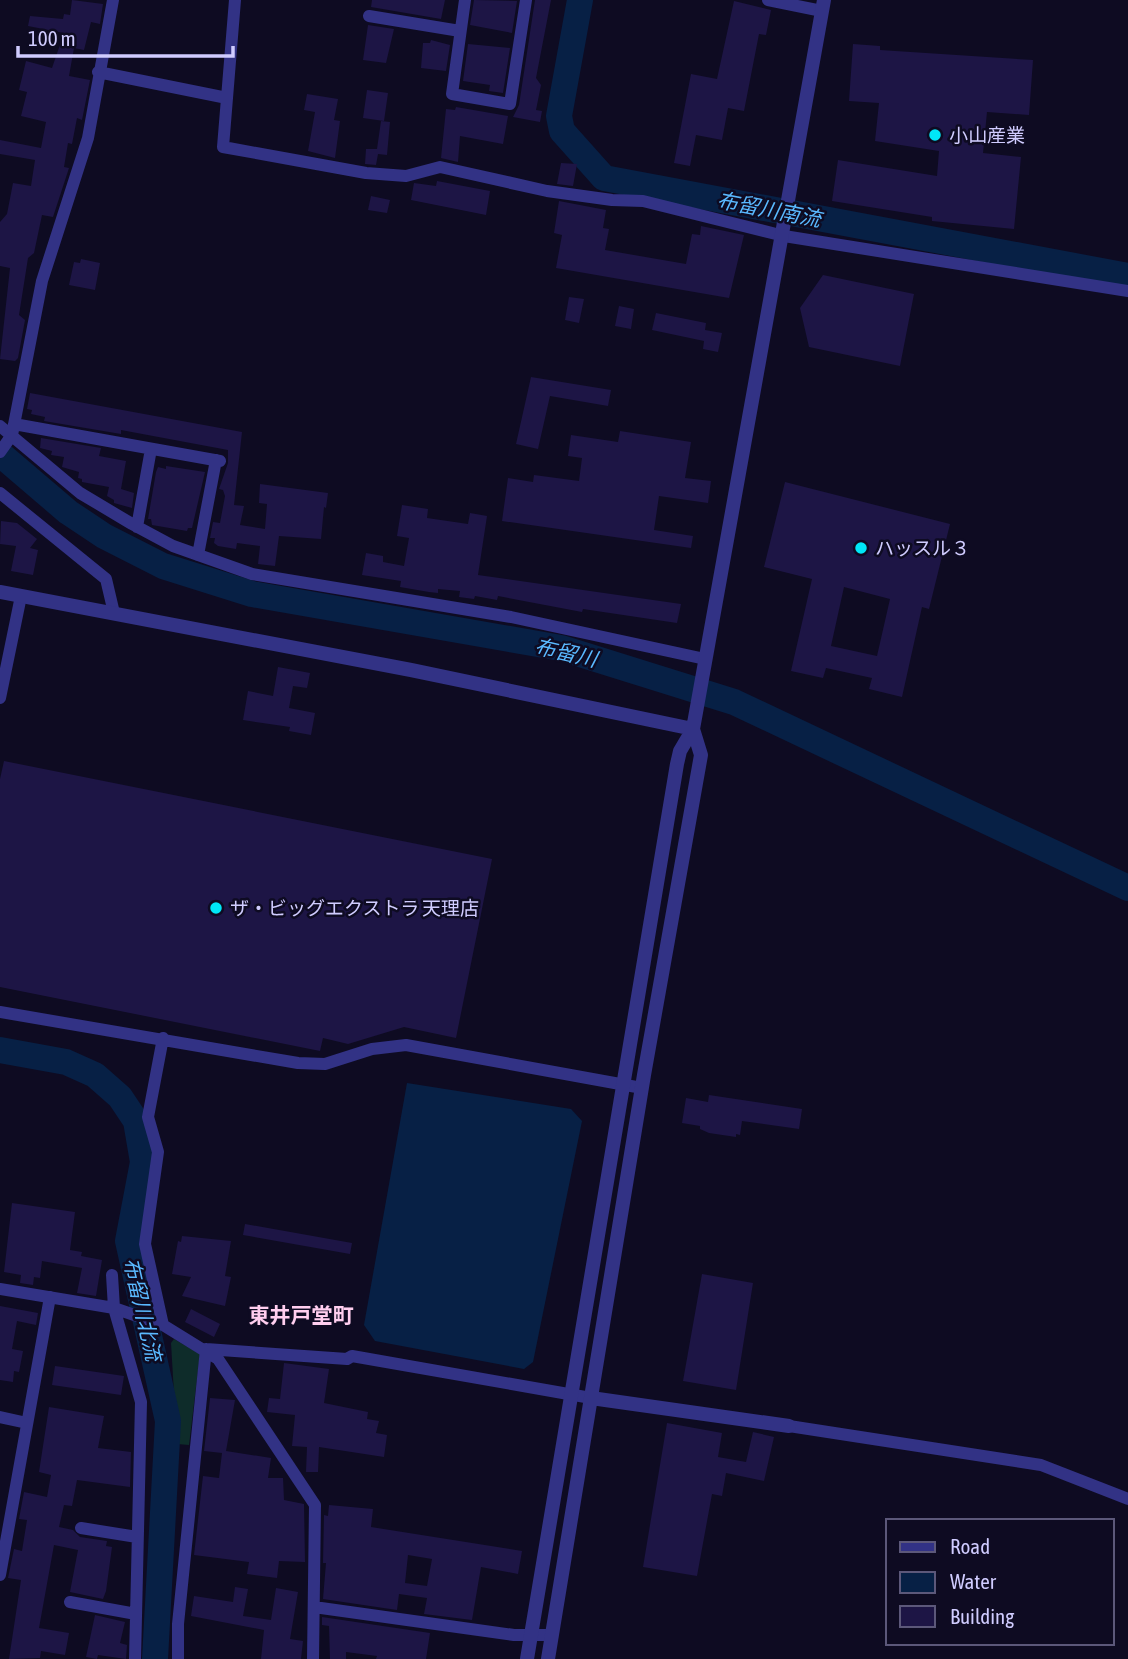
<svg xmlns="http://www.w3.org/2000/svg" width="1128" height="1659" font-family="'Asap Condensed','Noto Sans JP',sans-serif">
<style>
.green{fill:#0e2c2a}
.water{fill:#072045}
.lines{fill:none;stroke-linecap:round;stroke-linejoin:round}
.river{stroke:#072045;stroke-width:26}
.building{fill:#1d1545;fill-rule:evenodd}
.minor{stroke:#323285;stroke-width:12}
.tertiary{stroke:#323285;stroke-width:14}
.poi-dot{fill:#00e7f7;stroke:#0e0b22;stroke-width:2.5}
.labels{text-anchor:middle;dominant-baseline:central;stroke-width:5;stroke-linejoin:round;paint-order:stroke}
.poi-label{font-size:19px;fill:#d0ccff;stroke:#0e0b22;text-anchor:start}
.water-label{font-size:21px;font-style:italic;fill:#5ab9ff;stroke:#0e0b22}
.neighbourhood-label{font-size:21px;font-weight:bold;fill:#ffceef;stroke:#0e0b22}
</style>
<rect width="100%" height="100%" fill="#0e0b22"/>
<path class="green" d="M174,1339L200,1354L189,1445L177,1444L171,1343Z"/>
<path class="water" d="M407,1083L571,1109L582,1121L533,1362L524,1369L375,1341L364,1325Z"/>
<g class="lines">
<path class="river" d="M580,0L559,116L562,131L604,178L1128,276
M0,454L68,512L104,536L163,566L252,594L561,648L734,702L1128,888
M0,1050L66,1062L95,1075L120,1097L136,1121L143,1162L128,1241L168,1421L155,1659"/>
</g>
<path class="building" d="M72,0L103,4L100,24L91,22L84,50L74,48L69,76L90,80L82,120L77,118L72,144L68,143L64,167L69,168L53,217L42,215L34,253L28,258L19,315L25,320L18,358L15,361L0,359L10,268L0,266V222L7,214L13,183L31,186L35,160L0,154V140L41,148L46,122L21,116L27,92L19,90L26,61L52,68L64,33L28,26L30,16L63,19L64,14L70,15Z
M372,0H445L441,19L371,7Z
M474,0L517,1L512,33L470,25Z
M535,0H551L536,78L541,85L536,110L542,111L540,122L513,117L519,105Z
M734,1L771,10L766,35L759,34L744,111L728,108L722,140L696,135L690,166L674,163L691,74L717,79Z
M368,25L394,29L386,63L363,60Z
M431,40L450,45L446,71L421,68L423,43H430Z
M468,44L510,48L503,93L489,91L490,85L463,81Z
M853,44L880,46V50L1033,60L1029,115L987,112L983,153L1021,157L1014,229L932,221V217L832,201L838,160L937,176L939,151L875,141L879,103L849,101Z
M367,90L388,93L384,121L363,118Z
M307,94L338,99L334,120L340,121L335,158L308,151L315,112L304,110Z
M456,107L508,116L503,144L460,136L458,162L441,158L446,109L455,110Z
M381,121L390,122L387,155L378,154L376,165L365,164L366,149H377Z
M561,163L577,164L573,186L557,184Z
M437,181L490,191L486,215L411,200L414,183L436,186Z
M371,196L390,200L387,213L368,210Z
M559,201L606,210L603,228L609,229L605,250L686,264L692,234L700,235L701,226L744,235L729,298L556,268L562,235L554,233Z
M81,259L100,263L95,290L69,285L74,262L80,263Z
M823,275L914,294L900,366L809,347L800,308Z
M569,297L584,299L579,323L565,320Z
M619,306L634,309L631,329L615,326Z
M656,313L706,323L705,330L722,333L718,352L703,349L704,341L652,330Z
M531,377L611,390L608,406L550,396L538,449L516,444Z
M30,393L242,432L234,505L244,506L240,525L265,529L267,504L259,503L260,484L328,493L326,508L324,507L321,539L279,536L275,566L258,564L260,546L237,543L236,549L218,546L214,543L215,538H210L213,522L220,523L225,496L223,490L219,489L228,463V450L121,430V434L44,421L45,417L31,414L32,410L27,409Z
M620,431L691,442L685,478L711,481L708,503L659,496L654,530L693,536L691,548L502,521L508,478L533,482L534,475L579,481L582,458L568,456L571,435L618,442Z
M41,438L101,448L99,456L126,461L121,489L134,493L132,508L114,503V500L107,496L109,487L82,482V479L78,478L79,472L62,467L64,457L51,455L52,451L40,448Z
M166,466L205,472L192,528H188L187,531L152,525L151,519H148L156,472L158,467L166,469Z
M785,482L950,524L929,609L922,607L902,697L869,689L872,678L826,668L823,678L791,671L812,579L764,567ZM844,587L890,599L877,656L831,646Z
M402,505L428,509L427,518L468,524L470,513L487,516L478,575L681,604L677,623L583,609L582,612L498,596L497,600L475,596L474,599L459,597L460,591L438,589V593L429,592L400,587L401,581L362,575L366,553L383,556V562L404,566L409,538L397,536Z
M1,521L17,523L37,539L30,548L38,550L33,575L11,571L16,546L0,544Z
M278,667L310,673L307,688L293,686L289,708L315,713L311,735L289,731L290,727L243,720L248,691L273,696Z
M4,761L492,859L456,1038L404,1027L348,1044L323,1038L320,1051L0,987V779Z
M709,1095L802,1109L799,1129L742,1121L740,1135L736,1134V1137L709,1133L700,1129V1126L682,1123L686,1098L708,1102Z
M12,1203L75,1212L70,1250L82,1252L81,1256L102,1260L96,1296L77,1293L82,1268L42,1261L40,1278L34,1277L33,1285L20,1283L21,1275L4,1272Z
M245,1224L352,1243L350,1254L243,1235Z
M182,1236L231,1241L225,1276L231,1277L225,1306L182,1296L191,1277L172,1274L178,1241L181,1242Z
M702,1274L753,1283L736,1390L683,1381Z
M0,1306L38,1313L36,1325L17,1321L12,1349L23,1351L19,1372L14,1371L13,1382L0,1380Z
M191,1309L220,1324L214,1337L185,1322Z
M284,1363L329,1369L324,1403L368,1412L367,1419L379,1421L376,1433L387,1435L384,1457L319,1447L318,1472H306L307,1447L292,1446L295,1415L267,1412L269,1398L280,1399Z
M55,1366L124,1376L121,1395L52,1385Z
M210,1398L235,1400L226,1451L271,1458L268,1478H283L284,1500L304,1504L305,1562L279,1561L277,1578L247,1574L249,1562L194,1555L203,1476L219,1478L222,1453L204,1451Z
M49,1407L104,1416L98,1448L131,1452L130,1487L77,1480L72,1506L64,1505L59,1527L73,1530L80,1537L107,1541L106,1546L112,1547L106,1591L103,1599L70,1592L78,1550L54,1545L39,1628L69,1633L65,1655L41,1651L40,1658L9,1659L21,1580L8,1578L14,1549L22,1551L27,1520L19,1519L24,1492L47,1497L51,1475L39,1472Z
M667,1423L722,1433L718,1457L746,1462L753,1432L774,1437L764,1481L726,1473L722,1496L712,1494L697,1576L643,1567Z
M329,1505L373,1509L371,1527L522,1551L518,1574L481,1567L472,1620L424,1614L427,1598L399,1594L397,1610L323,1599L326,1563H323L324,1515L328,1516ZM408,1555L432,1559L427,1586L405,1583Z
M235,1587L248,1589L243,1616L271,1620L276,1588L298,1592L290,1639L303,1641L301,1659H261L264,1630L191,1616L194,1596L233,1602Z
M95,1615L125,1622L120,1643L127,1645L126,1659L98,1655L97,1659L86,1657Z
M322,1617L430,1633L426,1659H376L377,1656L346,1652V1659H330L329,1626L322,1625Z"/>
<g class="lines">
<path class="minor" d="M465,0L452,94L510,104L526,0
M768,0L822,11
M369,16L460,31
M98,72L227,98L223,147L366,173L406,176L440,167L547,191L612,200L643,201L784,236L1128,291
M227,98L235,0
M14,424L220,461
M0,426L80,493L132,524L173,546L252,574L511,617L705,659
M0,452L12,435L42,281L88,138L113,0
M0,493L106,579L114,613
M137,527L151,449
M198,555L216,460
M0,698L21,596
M0,1012L298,1063L325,1064L372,1049L406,1045L642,1088
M112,1275L114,1308L141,1402L135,1659
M0,1289L114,1308L163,1325L218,1359L315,1505L313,1659
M163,1325L145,1244L158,1152L148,1117L163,1038
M206,1349L347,1359L352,1356L591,1398
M0,1417L27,1423
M789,1426L1041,1465L1128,1499
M81,1528L137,1537
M0,1575L50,1297
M70,1602L136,1614
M314,1607L514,1635H552
M178,1659V1624L206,1349"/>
<path class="tertiary" d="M0,592L411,670L693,729
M591,1398L789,1426
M527,1659L677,764L680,751L693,729L824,0
M548,1659L644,1075L701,755L693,729"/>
</g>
<g class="poi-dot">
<circle cx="935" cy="135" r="7"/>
<circle cx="861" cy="548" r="7"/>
<circle cx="216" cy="908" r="7"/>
</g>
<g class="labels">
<g class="poi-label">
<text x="949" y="135">小山産業</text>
<text x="875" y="548">ハッスル３</text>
<text x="230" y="908">ザ・ビッグエクストラ 天理店</text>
</g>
<g class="water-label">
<text transform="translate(769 209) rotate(11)">布留川南流</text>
<text transform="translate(566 652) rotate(13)">布留川</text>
<text transform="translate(143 1309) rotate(77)">布留川北流</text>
</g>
<g class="neighbourhood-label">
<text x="301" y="1315">東井戸堂町</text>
</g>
</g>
<rect x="886" y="1519" width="228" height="126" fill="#0e0b22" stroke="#5c587a" stroke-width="2"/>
<rect x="900" y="1542" width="35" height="10" fill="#323285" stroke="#5c587a" stroke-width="2"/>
<text x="950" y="1554" font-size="21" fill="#d0ccff">Road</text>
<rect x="900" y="1572" width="35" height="21" fill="#072045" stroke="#5c587a" stroke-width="2"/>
<text x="950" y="1589" font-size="21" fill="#d0ccff">Water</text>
<rect x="900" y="1606" width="35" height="21" fill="#1d1545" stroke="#5c587a" stroke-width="2"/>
<text x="950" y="1624" font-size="21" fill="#d0ccff">Building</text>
<path d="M18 46v10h215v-10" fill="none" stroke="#d0ccff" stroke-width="3.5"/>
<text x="28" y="46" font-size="21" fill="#d0ccff" stroke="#0e0b22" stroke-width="5" paint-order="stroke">100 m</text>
</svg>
